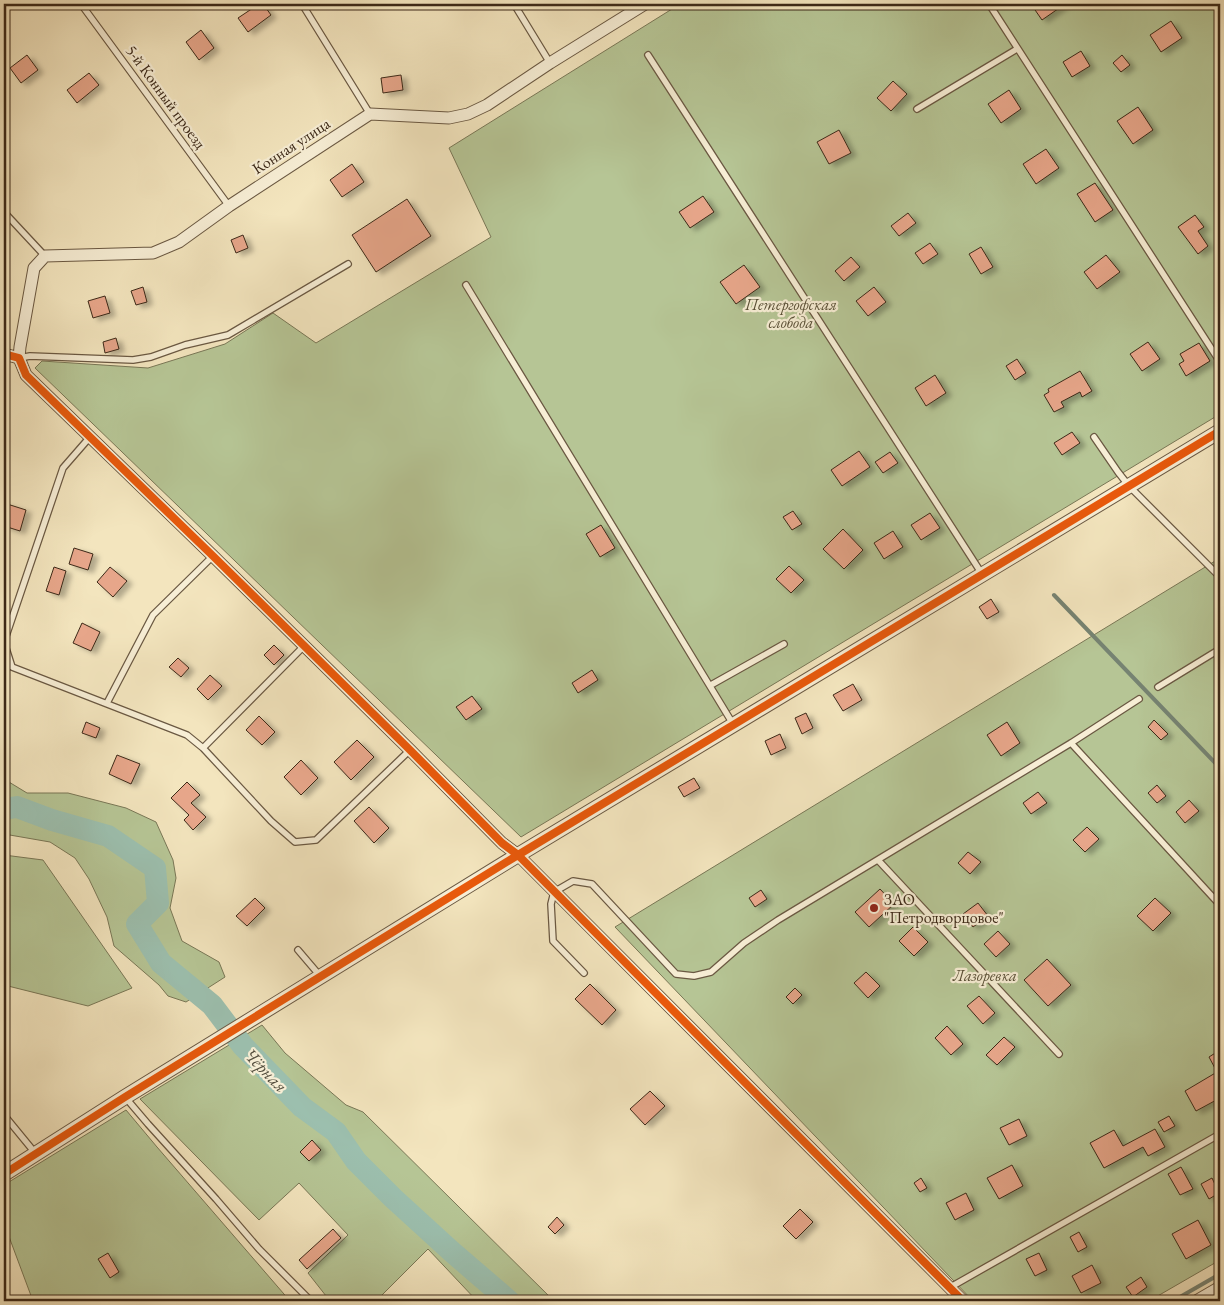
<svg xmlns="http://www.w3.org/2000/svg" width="1224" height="1305" font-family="'EB Garamond',serif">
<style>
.green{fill:#b6c595;stroke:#797756}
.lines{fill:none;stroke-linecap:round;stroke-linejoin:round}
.stream{stroke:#768372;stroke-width:4}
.river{stroke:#9cbfae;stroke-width:22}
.building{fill:#e7a68a;stroke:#3c2918;filter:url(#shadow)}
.service-casing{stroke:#6a5842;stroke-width:8}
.minor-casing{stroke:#6a5842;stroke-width:13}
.tertiary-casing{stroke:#6a5842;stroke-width:16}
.service{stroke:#f7eed5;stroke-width:5.5}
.minor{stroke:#f7eed5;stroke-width:11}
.tertiary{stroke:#f7eed5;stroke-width:14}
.cycleway-casing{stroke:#f7eed5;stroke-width:11}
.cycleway{stroke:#e8590c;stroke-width:8}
.poi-dot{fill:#8f2418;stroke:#f7eed5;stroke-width:2}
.labels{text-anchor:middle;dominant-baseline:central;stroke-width:4.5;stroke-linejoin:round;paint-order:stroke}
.street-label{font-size:16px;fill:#3c2918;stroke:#f7eed5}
.park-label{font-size:16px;font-style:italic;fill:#5a5037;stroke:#f7eed5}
.poi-label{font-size:16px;fill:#3c2918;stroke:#f7eed5;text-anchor:start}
.water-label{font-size:18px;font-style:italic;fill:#544e3e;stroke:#f7eed5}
</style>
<defs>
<filter id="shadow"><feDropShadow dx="5.5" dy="3" stdDeviation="2.5" flood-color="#0004"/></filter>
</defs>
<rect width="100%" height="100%" fill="#f3e5be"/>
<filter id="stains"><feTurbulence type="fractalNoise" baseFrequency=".004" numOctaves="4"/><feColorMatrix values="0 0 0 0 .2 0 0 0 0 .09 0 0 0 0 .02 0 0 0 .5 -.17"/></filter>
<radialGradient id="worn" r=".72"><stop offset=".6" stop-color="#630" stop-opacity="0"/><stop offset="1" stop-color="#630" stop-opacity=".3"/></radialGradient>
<path class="green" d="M680,4H1220V414L521,837L35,368L42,361L148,368L225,344L273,313L316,343L491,237L449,148Z
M1220,558V1260L1149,1301H973L615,927Z
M4,779L27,793H68L126,808L156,822L173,860L176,878L170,908L182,941L219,962L225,977L186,1002L168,996L159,985L114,946L107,917L89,879L75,858L50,842L4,834Z
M4,855L43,860L132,988L88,1006L4,985Z
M262,1025L285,1053L346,1105L363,1112L554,1301H477L428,1249L376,1301H330L308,1273L348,1235L299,1183L259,1220L140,1099Z
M126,1110L157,1147L290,1301H33L8,1234L4,1235V1185Z"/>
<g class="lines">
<path class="stream" d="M1054,595L1220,768
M1173,1301L1220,1274"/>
<path class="river" d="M4,809L17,807L52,820L108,836L155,868L158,903L137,924L161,963L212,1005L243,1046L302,1107L336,1132L356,1161L393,1198L451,1251L509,1301"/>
</g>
<path class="building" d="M259,4H263L271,15L248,32L238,18Z
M1038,4H1065L1042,20L1033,7Z
M1171,21L1182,38L1161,52L1150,35Z
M201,30L214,48L199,60L186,42Z
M1081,51L1090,66L1072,77L1063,62Z
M27,55L38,70L21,83L10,68Z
M1122,55L1130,65L1121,72L1113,63Z
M89,73L99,85L77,103L67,90Z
M401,75L403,90L383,93L381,78Z
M893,81L907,94L891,111L877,98Z
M1009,90L1021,109L1001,123L988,104Z
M1138,107L1153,130L1133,144L1117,121Z
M839,130L851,153L829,164L817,142Z
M1046,149L1059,168L1036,184L1023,164Z
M352,164L364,182L342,197L330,180Z
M1095,183L1113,210L1095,222L1077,194Z
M703,196L714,212L690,228L679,212Z
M407,199L431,236L376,272L352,235Z
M908,213L916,223L899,236L891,226Z
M1195,215L1204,227L1198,231L1208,246L1198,254L1178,227Z
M243,235L248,248L236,253L231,240Z
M930,243L938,254L923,264L915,253Z
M981,247L993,267L981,274L969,254Z
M1106,255L1120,272L1097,289L1084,272Z
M851,257L860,267L844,281L835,271Z
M744,265L760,287L736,304L720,282Z
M143,287L147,302L136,305L131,291Z
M874,287L886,302L868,316L856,301Z
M105,296L110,313L93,318L88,301Z
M116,338L119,349L105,353L103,342Z
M1148,342L1160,359L1142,371L1130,354Z
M1199,343L1210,361L1186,376L1179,364L1184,361L1180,354Z
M1017,359L1026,373L1015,380L1006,366Z
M1080,371L1092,391L1082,397L1080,392L1061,402L1064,407L1054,412L1044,395L1049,392L1048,389Z
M935,375L946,393L926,406L915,388Z
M1072,432L1080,443L1062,455L1054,443Z
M859,451L870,467L842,486L831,470Z
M890,452L898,463L883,473L875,462Z
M4,503L26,510L20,531L4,526Z
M793,511L802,524L792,530L783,517Z
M930,513L940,528L921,540L911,525Z
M601,525L615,548L600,557L586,534Z
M843,529L863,550L844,569L823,549Z
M893,531L903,547L884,559L874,543Z
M74,548L93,554L88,570L69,564Z
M789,566L804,580L791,593L776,579Z
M54,567L66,571L59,595L46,591Z
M110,567L127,581L113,597L97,582Z
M991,599L999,612L987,619L979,607Z
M82,623L100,632L91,651L73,643Z
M274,645L284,655L274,665L264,655Z
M178,658L189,668L181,677L169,667Z
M592,670L598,680L578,693L572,683Z
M210,675L222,686L208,700L197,689Z
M853,684L862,700L843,711L833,695Z
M472,696L482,709L466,720L456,707Z
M806,713L813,728L802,734L795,718Z
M259,716L275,732L262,745L246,730Z
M1154,720L1168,734L1161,740L1148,727Z
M86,722L100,728L96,738L82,733Z
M1007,722L1020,743L1001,756L987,735Z
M780,734L786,748L771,755L765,741Z
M357,740L374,757L351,780L334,762Z
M117,755L140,764L131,784L109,774Z
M301,760L318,778L301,795L284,777Z
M694,778L700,788L684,797L678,787Z
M187,782L200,795L191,803L206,817L193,830L184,820L189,815L171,798Z
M1157,785L1166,796L1157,803L1148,793Z
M1038,792L1047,803L1031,814L1023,803Z
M1189,800L1199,811L1185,823L1176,812Z
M369,807L389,828L374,843L354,821Z
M1087,827L1099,839L1085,852L1073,840Z
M968,852L981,862L970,874L958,863Z
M880,889L894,904L869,927L855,912Z
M761,890L767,899L755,907L749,898Z
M255,898L265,908L247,926L236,916Z
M1155,898L1171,913L1153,931L1137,916Z
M978,903L988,916L973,927L963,914Z
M913,927L928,942L914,956L899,941Z
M998,931L1010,944L996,957L984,944Z
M1047,959L1071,985L1048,1006L1024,980Z
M866,972L880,986L868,998L854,983Z
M590,984L616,1010L602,1025L575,999Z
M795,988L802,995L793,1004L786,997Z
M979,996L995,1013L983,1024L967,1006Z
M947,1026L963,1044L951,1055L935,1038Z
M1004,1037L1015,1047L997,1065L986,1055Z
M1220,1050V1098L1196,1111L1185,1091L1217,1072L1209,1057Z
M650,1091L665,1106L645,1125L630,1109Z
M1169,1116L1175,1126L1164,1132L1158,1122Z
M1019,1119L1027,1136L1009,1145L1000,1128Z
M1155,1129L1165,1147L1148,1156L1143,1147L1104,1168L1090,1143L1114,1130L1123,1146Z
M312,1140L321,1150L309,1161L300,1152Z
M1012,1165L1023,1186L999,1199L987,1178Z
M1181,1167L1193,1189L1180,1195L1168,1174Z
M921,1178L927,1188L920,1192L914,1183Z
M1212,1178L1219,1193L1209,1199L1201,1184Z
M966,1193L974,1210L955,1220L946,1203Z
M800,1209L813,1222L796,1239L783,1226Z
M557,1217L564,1225L555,1234L548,1227Z
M1198,1220L1211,1245L1186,1259L1172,1234Z
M333,1229L341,1238L307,1269L299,1260Z
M1079,1232L1087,1247L1078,1252L1070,1237Z
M108,1253L119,1272L110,1278L98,1259Z
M1039,1253L1047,1270L1035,1276L1026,1259Z
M1092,1265L1101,1283L1081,1293L1072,1276Z
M1141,1277L1147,1287L1133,1297L1126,1287Z"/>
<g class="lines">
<g class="service-casing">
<path id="service" d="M81,4L229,206
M302,4L370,114
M514,4L550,63
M989,4L1220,362
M648,55L982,574
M917,109L1017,49
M4,212L45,256
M466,285L733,724
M19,358L30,356L133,360L151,357L185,345L228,335L348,264
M90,437L63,468L4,642L12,667L187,735L203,748L271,821L295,842L316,840L410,750
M1094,437L1118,472L1129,486L1220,577
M711,685L784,644
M1158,687L1220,649
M107,703L153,615L213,556
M1071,743L1220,905
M203,748L304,646
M878,860L1059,1054
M298,950L321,977
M584,973L553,941L551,904L554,892L573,881L592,884L676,974L694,976L711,972L744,943L778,920L1071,743L1139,699
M125,1097L148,1124L216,1199L259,1249L311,1301
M4,1115L36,1154
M949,1288L1220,1134"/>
</g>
<g class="minor-casing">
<path id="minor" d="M4,354L19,358L26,375L213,556L410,750L502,843L518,855L963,1301
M19,358L20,347L34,268L45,256L153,253L179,242L229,206L370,114L449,118L468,114L487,105L550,63L645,4
M1196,1301L1220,1287"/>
</g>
<g class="tertiary-casing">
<path id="tertiary" d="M4,1174L125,1097L518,855L1220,431"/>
</g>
<use href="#service" class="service"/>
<use href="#minor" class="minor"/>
<use href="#tertiary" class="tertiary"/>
<g class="cycleway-casing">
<path id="cycleway" d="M4,354L19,358L26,375L213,556L410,750L502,843L518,855L963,1301
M4,1174L125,1097L518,855L1220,431"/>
</g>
<use href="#cycleway" class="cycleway"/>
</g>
<circle class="poi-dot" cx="874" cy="908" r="5"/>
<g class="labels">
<g class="street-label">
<text transform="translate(166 97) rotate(54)">5-й Конный проезд</text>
<text transform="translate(291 146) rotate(-33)">Конная улица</text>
</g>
<g class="park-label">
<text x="791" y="304">Петергофская<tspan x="791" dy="18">слобода</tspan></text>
<text x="985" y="975">Лазоревка</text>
</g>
<g class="poi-label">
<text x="884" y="899">ЗАО<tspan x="884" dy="18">"Петродворцовое"</tspan></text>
</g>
<g class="water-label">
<text transform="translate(266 1070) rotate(46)">Чёрная</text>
</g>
</g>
<rect width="1224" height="1305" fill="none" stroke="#f3e5be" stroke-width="20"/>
<rect x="5" y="5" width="1214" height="1295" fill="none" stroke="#3c2918" stroke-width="2.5"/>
<rect x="10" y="10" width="1204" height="1285" fill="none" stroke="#3c2918"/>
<rect width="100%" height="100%" filter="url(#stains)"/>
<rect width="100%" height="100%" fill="url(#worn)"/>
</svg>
